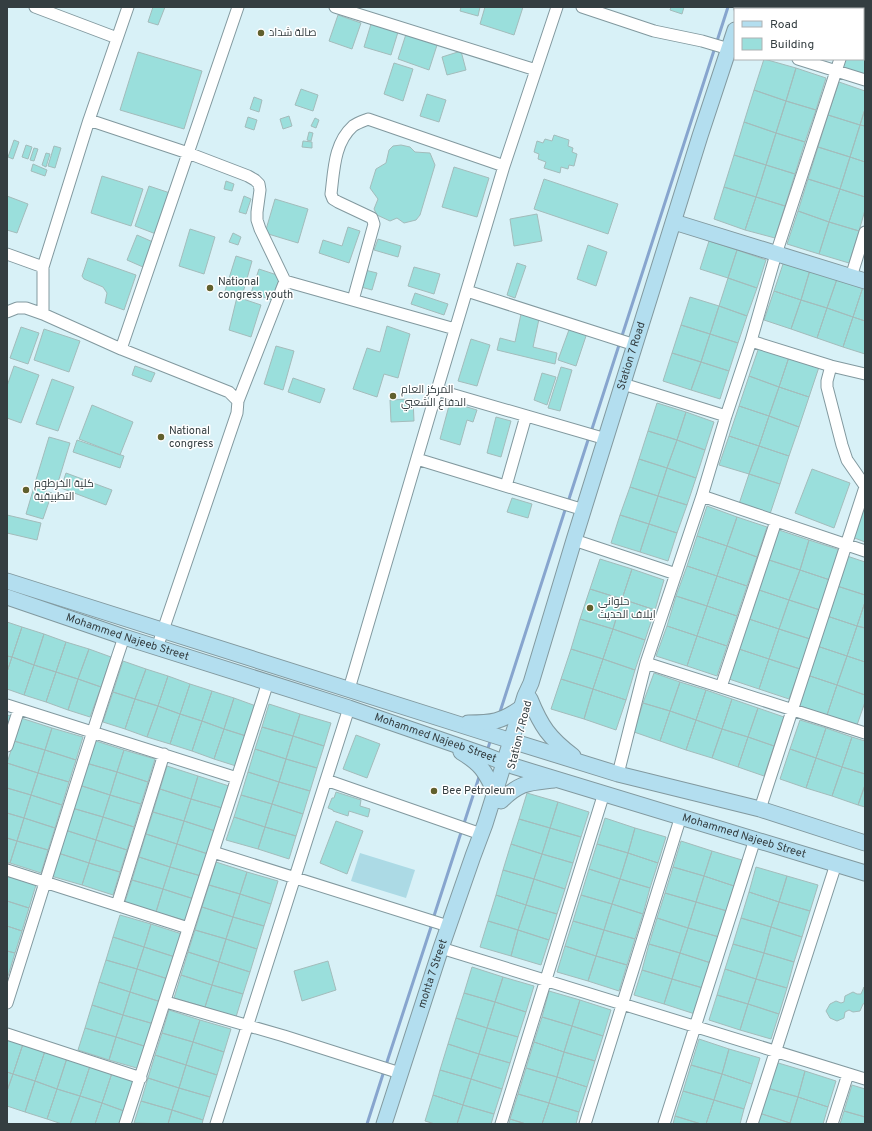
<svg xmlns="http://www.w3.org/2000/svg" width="872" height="1131" font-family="Overpass,Cairo,sans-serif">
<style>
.green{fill:#acdae5}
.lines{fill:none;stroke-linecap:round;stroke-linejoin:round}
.stream{stroke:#87a5ce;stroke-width:3}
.building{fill:#9adfdc;stroke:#a3bcbb}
.street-casing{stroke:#82999f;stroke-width:13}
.secondary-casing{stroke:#82999f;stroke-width:17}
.street{stroke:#fff;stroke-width:11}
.secondary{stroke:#b3deef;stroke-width:15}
.poi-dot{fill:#61602d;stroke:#fff;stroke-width:1.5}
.labels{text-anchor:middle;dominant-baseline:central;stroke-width:3;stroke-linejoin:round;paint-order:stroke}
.poi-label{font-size:11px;fill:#343e41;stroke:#fff;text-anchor:start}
.street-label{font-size:11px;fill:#343e41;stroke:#fff}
</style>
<rect width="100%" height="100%" fill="#d8f1f7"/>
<path class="green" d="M360,853L415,870L406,898L351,881Z"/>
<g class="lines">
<path class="stream" d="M591,432L728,7
M568,502L589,437
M499,715L566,507
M487,751L491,739
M433,919L480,774
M386,1065L432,924
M367,1124L384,1071"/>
</g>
<path class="building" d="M153,7H165L158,25L148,22Z
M461,7H480L478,16L460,11Z
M485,7H523L514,35L480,24Z
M671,7H684L682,14L670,10Z
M777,7H810L809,9H776Z
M810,7H834L840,9H809Z
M338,15L361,23L352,49L329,41Z
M863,15L865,16V45H863Z
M371,24L398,32L391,55L364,47Z
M407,31L438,42L429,70L398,59Z
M863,45H865V75L842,67L845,59H863Z
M461,51L466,70L447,75L442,57Z
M138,52L202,71L184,129L120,110Z
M764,59L796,68L786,101L754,90Z
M394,63L413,69L403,101L384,94Z
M796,68L826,78L816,110L786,101Z
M839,82L865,91V109L860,125L828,115Z
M301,89L318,95L313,111L295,105Z
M754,90L786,101L776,133L744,122Z
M427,94L446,100L439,122L420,116Z
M254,97L262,100L259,112L250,109Z
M786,101L816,110L805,142L776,133Z
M865,109V126L860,125Z
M828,115L860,125L850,157L818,147Z
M289,116L292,126L283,129L280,119Z
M248,117L257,120L254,130L245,127Z
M315,118L319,120L316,128L311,126Z
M744,122L776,133L766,165L734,155Z
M860,125L865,126V162L850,157Z
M309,132L313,133L311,141L307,140Z
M776,133L805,142L795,174L766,165Z
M554,135L569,140L568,146L573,148L572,152L577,154L574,166L569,165L568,169L561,167L560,173L544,168L546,162L538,159L539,154L534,152L537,141L543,143L545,139L552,141Z
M14,140L19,142L13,159L8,157Z
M303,141L312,142V148L302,147Z
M26,145L32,147L28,159L22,157Z
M401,145L410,147L415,152L430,153L435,165L420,215L416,220L404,223L397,218L390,221L377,215L374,209L378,199L370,188L376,169L386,163L389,150L393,146Z
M54,146L61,148L55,168L48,166Z
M818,147L850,157L840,189L808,179Z
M34,148L38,149L34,161L30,160Z
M46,153L50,154L46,167L42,165Z
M734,155L766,165L756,197L724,187Z
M850,157L865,162V197L840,189Z
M33,164L47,170L45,176L31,171Z
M766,165L795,174L785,206L756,197Z
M454,167L489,178L477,217L442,207Z
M102,176L143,189L131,226L91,213Z
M544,179L618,204L608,234L534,209Z
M808,179L840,189L829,222L798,211Z
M226,181L234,184L232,191L224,189Z
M149,186L170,193L156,234L135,226Z
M724,187L756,197L745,230L714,219Z
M840,189L865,197V210L859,231L829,222Z
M7,196L28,204L17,233L7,230Z
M244,196L251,199L246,214L239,212Z
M756,197L785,206L775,238L745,230Z
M275,199L308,209L298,243L265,233Z
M798,211L829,222L819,254L787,244Z
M537,214L542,241L514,246L510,219Z
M829,222L859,231L849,263L819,254Z
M348,227L360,231L349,263L319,253L323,240L342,246Z
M190,229L215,237L204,274L179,266Z
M233,233L241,237L238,245L229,242Z
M137,235L153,242L143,267L127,260Z
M378,239L401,246L398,257L374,250Z
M709,241L737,250L728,278L700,269Z
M588,245L607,252L596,286L577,279Z
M737,250L766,260L757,288L728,278Z
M236,256L252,261L242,296L225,291Z
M88,258L136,275L124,310L105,303L107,293L103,287L84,279L82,276Z
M784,261L810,270L801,300L774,291Z
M517,263L526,266L515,298L507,295Z
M414,267L440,274L434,294L408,286Z
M259,269L280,276L272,300L251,293Z
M365,270L377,273L372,290L361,287Z
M810,270L837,279L827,308L801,300Z
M728,278L757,288L747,316L719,306Z
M837,279L863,287L853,317L827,308Z
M863,287L865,288V321L853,317Z
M774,291L801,300L791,329L764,320Z
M415,293L448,304L444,315L411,304Z
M237,297L261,305L251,337L229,330Z
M690,297L719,306L710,334L681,325Z
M801,300L827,308L817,338L791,329Z
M719,306L747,316L738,343L710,334Z
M827,308L853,317L843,347L817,338Z
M521,314L539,319L533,347L557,353L555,364L497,350L500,338L515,342Z
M853,317L865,321V354L843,347Z
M681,325L710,334L701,362L672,353Z
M387,326L410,334L398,378L384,374L377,397L353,389L367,348L380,352Z
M21,327L39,333L28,364L10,358Z
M570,327L587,333L576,366L558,360Z
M44,329L80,341L69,372L34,360Z
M710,334L738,343L729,371L701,362Z
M471,339L490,345L477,386L458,381Z
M276,346L294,351L283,390L264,384Z
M759,347L789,357L779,387L749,376Z
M672,353L701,362L691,390L663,381Z
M789,357L819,367L809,397L779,387Z
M701,362L729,371L720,399L691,390Z
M14,366L39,375L21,423L7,418V386Z
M135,366L155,373L151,382L132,375Z
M561,367L572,370L560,411L548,408Z
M542,373L556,377L547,405L534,400Z
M749,376L779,387L769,416L739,406Z
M293,378L325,389L320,403L288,392Z
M52,379L74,387L58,431L36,424Z
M779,387L809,397L799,427L769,416Z
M413,399L414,421L391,422L390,400Z
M450,402L477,410L473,422L467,420L460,445L440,439Z
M657,403L686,412L677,440L648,431Z
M92,405L133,422L120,455L79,439Z
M739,406L769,416L759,446L729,436Z
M686,412L714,422L705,450L677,440Z
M769,416L799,427L789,456L759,446Z
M496,417L511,421L501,457L487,453Z
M648,431L677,440L667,468L639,459Z
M729,436L759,446L749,474L719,465Z
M49,437L70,443L56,489L35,483Z
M77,440L124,456L120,468L73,452Z
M677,440L705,450L696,478L667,468Z
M759,446L789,456L780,484L749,474Z
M639,459L667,468L658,496L630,487Z
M667,468L696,478L687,505L658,496Z
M812,469L850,483L834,528L795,513Z
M66,473L112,490L106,505L61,488Z
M749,474L780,484L770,514L739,504Z
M34,487L52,493L43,519L26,514Z
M630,487L658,496L649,524L620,515Z
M658,496L687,505L677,533L649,524Z
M512,498L532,504L528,518L507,512Z
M707,506L737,517L727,546L697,536Z
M862,508L865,509V542L852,537Z
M7,515L41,523L37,540L7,533Z
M620,515L649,524L640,552L611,543Z
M737,517L767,527L757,557L727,546Z
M649,524L677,533L668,561L640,552Z
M779,530L809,540L800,570L769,560Z
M697,536L727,546L717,576L687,566Z
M809,540L840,550L830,580L800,570Z
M727,546L757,557L747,586L717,576Z
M847,556L865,562V595L837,586Z
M600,559L632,569L622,599L590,589Z
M769,560L800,570L789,600L759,590Z
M687,566L717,576L707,606L676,596Z
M632,569L664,580L655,610L622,599Z
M800,570L830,580L820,610L789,600Z
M717,576L747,586L737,616L707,606Z
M837,586L865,595V602L857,626L827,616Z
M590,589L622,599L613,629L580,619Z
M759,590L789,600L779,629L749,619Z
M676,596L707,606L697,636L667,626Z
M622,599L655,610L645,640L613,629Z
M789,600L820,610L810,639L779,629Z
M865,602V628L857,626Z
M707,606L737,616L727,646L697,636Z
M827,616L857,626L847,656L817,646Z
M580,619L613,629L603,659L571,649Z
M749,619L779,629L769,659L739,649Z
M7,622L22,627L12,657L7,656Z
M667,626L697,636L687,666L656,656Z
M857,626L865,628V662L847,656Z
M22,627L44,634L34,665L12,657Z
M613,629L645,640L635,670L603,659Z
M779,629L810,639L800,669L769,659Z
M44,634L66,642L56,672L34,665Z
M697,636L727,646L717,676L687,666Z
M66,642L89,649L78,679L56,672Z
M817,646L847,656L837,685L807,675Z
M89,649L111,657L101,687L78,679Z
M571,649L603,659L593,689L561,679Z
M739,649L769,659L759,689L729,679Z
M7,656L12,657L7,672Z
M847,656L865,662V695L837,685Z
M12,657L34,665L24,695L7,689V672Z
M603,659L635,670L626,700L593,689Z
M769,659L800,669L789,699L759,689Z
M123,661L146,669L135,699L113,692Z
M34,665L56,672L46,702L24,695Z
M146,669L168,676L158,706L135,699Z
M56,672L78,679L68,710L46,702Z
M654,673L680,682L670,711L643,703Z
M807,675L837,685L827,715L797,705Z
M168,676L190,684L180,714L158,706Z
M78,679L101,687L90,717L68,710Z
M561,679L593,689L584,719L551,709Z
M680,682L706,690L696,720L670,711Z
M190,684L212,691L202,721L180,714Z
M837,685L865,695V702L857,725L827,715Z
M593,689L626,700L616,730L584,719Z
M706,690L732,699L722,729L696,720Z
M212,691L234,698L224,729L202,721Z
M113,692L135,699L125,729L103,722Z
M234,698L256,706L246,736L224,729Z
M135,699L158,706L147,737L125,729Z
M732,699L758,708L748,737L722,729Z
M643,703L670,711L660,741L634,732Z
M269,704L300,714L293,736L262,727Z
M158,706L180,714L170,744L147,737Z
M758,708L784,717L774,746L748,737Z
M670,711L696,720L686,750L660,741Z
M180,714L202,721L192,751L170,744Z
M300,714L331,723L324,746L293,736Z
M7,715L11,716L7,728Z
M21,718L52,728L45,750L14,741Z
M696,720L722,729L712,758L686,750Z
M800,720L826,728L816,758L790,749Z
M202,721L224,729L214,759L192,751Z
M262,727L293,736L286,759L255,749Z
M52,728L83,737L76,760L45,750Z
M826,728L852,737L842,767L816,758Z
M224,729L246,736L236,766L214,759Z
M722,729L748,737L738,767L712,758Z
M356,735L380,744L367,778L343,769Z
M293,736L324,746L317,768L286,759Z
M748,737L774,746L764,776L738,767Z
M852,737L865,741V774L842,767Z
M93,740L124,750L117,772L86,763Z
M14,741L45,750L38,773L7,763Z
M255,749L286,759L279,782L248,772Z
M790,749L816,758L806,788L780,779Z
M45,750L76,760L69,782L38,773Z
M124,750L155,759L148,782L117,772Z
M816,758L842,767L832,796L806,788Z
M286,759L317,768L310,791L279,782Z
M7,763L38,773L31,795L7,788Z
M86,763L117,772L110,795L79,785Z
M167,766L198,776L191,799L160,789Z
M842,767L865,774V785L858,805L832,796Z
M117,772L148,782L141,804L110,795Z
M248,772L279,782L272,804L241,795Z
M38,773L69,782L62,805L31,795Z
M198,776L229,786L222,808L191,799Z
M279,782L310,791L303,814L272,804Z
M79,785L110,795L103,817L72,808Z
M865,785V807L858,805Z
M7,788L31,795L24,818L7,813Z
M160,789L191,799L184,821L153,812Z
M336,792L361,800L360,806L370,809L368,817L349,811L348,816L333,811V810L328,808L332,798H334Z
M527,793L558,802L550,828L519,819Z
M31,795L62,805L55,828L24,818Z
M110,795L141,804L134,827L103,817Z
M241,795L272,804L265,827L234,817Z
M191,799L222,808L215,831L184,821Z
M558,802L589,812L581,837L550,828Z
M272,804L303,814L296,836L265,827Z
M72,808L103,817L96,840L65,830Z
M153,812L184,821L177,844L146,834Z
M7,813L24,818L17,841L7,838Z
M103,817L134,827L127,850L96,840Z
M234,817L265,827L258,849L226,840Z
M24,818L55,828L48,850L17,841Z
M605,818L635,828L628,853L597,844Z
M519,819L550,828L542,854L511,844Z
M184,821L215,831L208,854L177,844Z
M336,821L363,831L347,874L320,863Z
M265,827L296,836L289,859L258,849Z
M550,828L581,837L573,863L542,854Z
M635,828L666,837L658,863L628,853Z
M65,830L96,840L89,863L58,853Z
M146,834L177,844L170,867L139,857Z
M7,838L17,841L10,863H7Z
M96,840L127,850L120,872L89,863Z
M17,841L48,850L41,873L10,863Z
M681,841L712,851L704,876L673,867Z
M177,844L208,854L201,876L170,867Z
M511,844L542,854L534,879L503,870Z
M597,844L628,853L620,879L589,869Z
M712,851L742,860L734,886L704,876Z
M58,853L89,863L82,885L51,876Z
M628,853L658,863L650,888L620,879Z
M542,854L573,863L565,889L534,879Z
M139,857L170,867L163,889L132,880Z
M216,862L247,872L240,894L209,885Z
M89,863L120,872L113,895L82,885Z
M170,867L201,876L194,899L163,889Z
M673,867L704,876L696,902L665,893Z
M756,867L787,876L779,902L749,892Z
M589,869L620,879L612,904L581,895Z
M503,870L534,879L526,905L496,895Z
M247,872L278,881L271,904L240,894Z
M7,876L36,885L29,908L7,901Z
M704,876L734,886L727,911L696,902Z
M787,876L818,885L810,911L779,902Z
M534,879L565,889L557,914L526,905Z
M620,879L650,888L643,914L612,904Z
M132,880L163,889L156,912L125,902Z
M209,885L240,894L233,917L202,907Z
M163,889L194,899L187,921L156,912Z
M749,892L779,902L771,927L741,918Z
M665,893L696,902L688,928L657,918Z
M240,894L271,904L264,926L233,917Z
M496,895L526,905L518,930L488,921Z
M581,895L612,904L604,930L573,921Z
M7,901L29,908L22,931L7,926Z
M696,902L727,911L719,937L688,928Z
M779,902L810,911L802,937L771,927Z
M612,904L643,914L635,939L604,930Z
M526,905L557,914L549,940L518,930Z
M202,907L233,917L226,939L195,930Z
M120,915L151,924L144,947L113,937Z
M233,917L264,926L257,949L226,939Z
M657,918L688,928L680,953L649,944Z
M741,918L771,927L764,953L733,944Z
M488,921L518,930L511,956L480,947Z
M573,921L604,930L596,956L565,946Z
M151,924L182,934L175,957L144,947Z
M7,926L22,931L15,953L7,951Z
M771,927L802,937L794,962L764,953Z
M688,928L719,937L711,963L680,953Z
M195,930L226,939L219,962L188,952Z
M518,930L549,940L541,965L511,956Z
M604,930L635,939L627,965L596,956Z
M113,937L144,947L137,969L106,960Z
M226,939L257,949L250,972L219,962Z
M649,944L680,953L672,979L642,970Z
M733,944L764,953L756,979L725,969Z
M565,946L596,956L588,981L557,972Z
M144,947L175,957L168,979L137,969Z
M7,951L15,953L8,976H7Z
M188,952L219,962L212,985L181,975Z
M680,953L711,963L703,988L672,979Z
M764,953L794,962L787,988L756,979Z
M596,956L627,965L619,991L588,981Z
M106,960L137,969L130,992L99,982Z
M328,961L336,990L302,1001L294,971Z
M219,962L250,972L243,994L212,985Z
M472,967L503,977L495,1002L464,993Z
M137,969L168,979L161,1002L130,992Z
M725,969L756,979L748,1004L717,995Z
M642,970L672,979L664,1004L634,995Z
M181,975L212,985L205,1007L174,998Z
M503,977L534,986L526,1012L495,1002Z
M672,979L703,988L695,1014L664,1004Z
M756,979L787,988L779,1014L748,1004Z
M99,982L130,992L123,1015L92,1005Z
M212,985L243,994L236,1017L205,1007Z
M864,987L865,1003L863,1004L860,1011L853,1012L849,1010L845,1012L844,1018L837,1021L830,1018L826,1011L830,1004L836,1001L841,1003L844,1002L845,996L853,992L857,994H861Z
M549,991L580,1000L572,1026L542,1017Z
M130,992L161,1002L154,1024L123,1015Z
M464,993L495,1002L487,1028L456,1018Z
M717,995L748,1004L740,1030L709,1020Z
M580,1000L611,1010L603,1036L572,1026Z
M495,1002L526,1012L518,1037L487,1028Z
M748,1004L779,1014L771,1039L740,1030Z
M92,1005L123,1015L116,1037L85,1028Z
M169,1010L200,1020L193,1042L162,1033Z
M123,1015L154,1024L147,1047L116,1037Z
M542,1017L572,1026L564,1052L534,1042Z
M456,1018L487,1028L479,1054L448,1044Z
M200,1020L231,1029L224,1052L193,1042Z
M572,1026L603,1036L595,1061L564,1052Z
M85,1028L116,1037L109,1060L78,1050Z
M487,1028L518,1037L510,1063L479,1054Z
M162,1033L193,1042L186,1065L155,1055Z
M116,1037L147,1047L140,1069L109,1060Z
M7,1038L23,1044L13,1074L7,1072Z
M699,1039L729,1049L722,1074L691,1065Z
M193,1042L224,1052L217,1075L186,1065Z
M534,1042L564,1052L557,1077L526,1068Z
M23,1044L45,1051L35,1081L13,1074Z
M448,1044L479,1054L471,1079L440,1070Z
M729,1049L760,1058L752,1084L722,1074Z
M45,1051L67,1058L57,1089L35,1081Z
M564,1052L595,1061L587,1087L557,1077Z
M479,1054L510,1063L502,1089L471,1079Z
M155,1055L186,1065L179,1088L148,1078Z
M67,1058L90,1066L80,1096L57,1089Z
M775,1062L805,1071L798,1097L767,1088Z
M186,1065L217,1075L210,1097L179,1088Z
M691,1065L722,1074L714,1100L683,1091Z
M90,1066L112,1073L102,1103L80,1096Z
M526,1068L557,1077L549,1103L518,1094Z
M440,1070L471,1079L463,1105L433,1095Z
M805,1071L836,1081L828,1107L798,1097Z
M7,1072L13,1074L7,1091Z
M112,1073L134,1080L124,1111L102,1103Z
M13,1074L35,1081L25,1112L7,1106V1091Z
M722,1074L752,1084L744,1109L714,1100Z
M557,1077L587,1087L579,1112L549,1103Z
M148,1078L179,1088L172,1110L141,1101Z
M471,1079L502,1089L494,1114L463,1105Z
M35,1081L57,1089L47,1119L25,1112Z
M852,1085L865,1089V1117L844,1111Z
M179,1088L210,1097L203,1120L172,1110Z
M767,1088L798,1097L790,1123L759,1113Z
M57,1089L80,1096L70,1124H62L47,1119Z
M683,1091L714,1100L706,1124H701L675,1116Z
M518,1094L549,1103L542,1124H526L510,1119Z
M433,1095L463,1105L457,1124H435L425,1121Z
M80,1096L102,1103L95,1124H70Z
M798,1097L828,1107L823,1124H794L790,1123Z
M714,1100L744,1109L740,1124H706Z
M141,1101L172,1110L168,1124L134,1123Z
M102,1103L124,1111L119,1124H95Z
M549,1103L579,1112L576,1124H542Z
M463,1105L494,1114L491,1124H457Z
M172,1110L203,1120L202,1124H168Z
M844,1111L865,1117V1124H840Z
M759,1113L790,1123L789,1124H756Z
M675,1116L701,1124H673Z
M510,1119L526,1124H509Z"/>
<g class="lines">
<g class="street-casing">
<path id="street" d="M35,7L117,38
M335,7L536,70
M557,7L504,166L437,390L606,439
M582,7L654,31L702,41L729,49
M856,9L857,7
M798,59L865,80
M89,120L188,153L248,176L255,180L259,184L260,190L257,212V220L260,229L285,281L238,401
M7,254L43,267
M851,277L865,232
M285,281L455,329
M467,291L635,345
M353,300L374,224L372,218L338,202L333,199L331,194C334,170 334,143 353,126C357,123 363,121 368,119L504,166
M7,312L17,308H26L43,314L121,349L229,392L238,401L237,413L157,648
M43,314V267L89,120L128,7
M751,341L831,366L865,374
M121,349L238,7
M831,366L827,381V387L842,445L847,460L865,486
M623,384L726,416
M417,459L584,510
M506,486L526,416
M702,496L865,551
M574,540L676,574
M646,663L865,733
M721,687L776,521
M349,689L437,390
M7,705L237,778
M7,746L19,709
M618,774L646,663L702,496L726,416L751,341L776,254L840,59
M326,780L481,834
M760,809L865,487
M213,852L448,926
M7,870L188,928
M117,905L164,754
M441,948L865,1079
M166,1002L284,1036L400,1073
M7,1003C46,881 83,758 124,637
M7,1034L141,1078
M125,1124L268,682
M216,1124L349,708
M501,1124L604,793
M585,1124L681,816
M664,1124L755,839
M752,1124L836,864
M832,1124L848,1074"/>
</g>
<g class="secondary-casing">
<g id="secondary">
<path d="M742,9V7"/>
<path d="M674,222L865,281"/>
<path d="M7,581L499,737L618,774L760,809L865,843"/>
<path id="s1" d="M7,597L124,637L349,708L482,754L513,766L865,873"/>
<path d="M530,699C541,726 549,738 573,756"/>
<path d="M468,723C492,723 501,722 521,708"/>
<path d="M461,752C481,764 485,771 495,792"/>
<path d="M501,801C520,782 528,783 554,780"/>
<path id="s2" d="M384,1124L441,948L473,856L485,824L525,696L531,683L574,540L700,136L735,30"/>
</g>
</g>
<use href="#street" class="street"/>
<use href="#secondary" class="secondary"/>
</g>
<g class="poi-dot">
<circle cx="261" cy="33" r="4"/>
<circle cx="210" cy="288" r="4"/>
<circle cx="393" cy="396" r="4"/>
<circle cx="161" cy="437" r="4"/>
<circle cx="26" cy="490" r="4"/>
<circle cx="590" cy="608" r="4"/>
<circle cx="434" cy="791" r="4"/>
</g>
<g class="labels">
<g class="poi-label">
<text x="269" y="33">صالة شداد</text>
<text x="218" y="282">National<tspan x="218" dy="13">congress youth</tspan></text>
<text x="401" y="390">المركز العام<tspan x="401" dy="13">الدفاع الشعبي</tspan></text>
<text x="169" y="431">National<tspan x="169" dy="13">congress</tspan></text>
<text x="34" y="484">كلية الخرطوم<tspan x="34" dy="13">التطبيقية</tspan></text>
<text x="598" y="602">حلواني<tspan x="598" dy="13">ايلاف الحديث</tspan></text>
<text x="442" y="791">Bee Petroleum</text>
</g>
<g class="street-label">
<text stroke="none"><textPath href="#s2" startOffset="807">Station 7 Road</textPath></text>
<text stroke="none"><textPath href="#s1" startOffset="127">Mohammed Najeeb Street</textPath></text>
<text transform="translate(520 735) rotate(-76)">Station 7 Road</text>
<text stroke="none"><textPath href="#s1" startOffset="451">Mohammed Najeeb Street</textPath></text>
<text stroke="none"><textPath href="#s1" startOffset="775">Mohammed Najeeb Street</textPath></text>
<text stroke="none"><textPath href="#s2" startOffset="158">mohta 7 Street</textPath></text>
</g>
</g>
<rect width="872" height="1131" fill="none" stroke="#343e41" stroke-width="16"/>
<rect x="734" y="8" width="130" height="52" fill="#ffffff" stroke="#aeb2b3"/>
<rect x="742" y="21" width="20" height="6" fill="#b3deef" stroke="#aeb2b3"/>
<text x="770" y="28" font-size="12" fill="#343e41">Road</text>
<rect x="742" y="38" width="20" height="12" fill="#9adfdc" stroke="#aeb2b3"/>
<text x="770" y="48" font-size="12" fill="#343e41">Building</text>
</svg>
